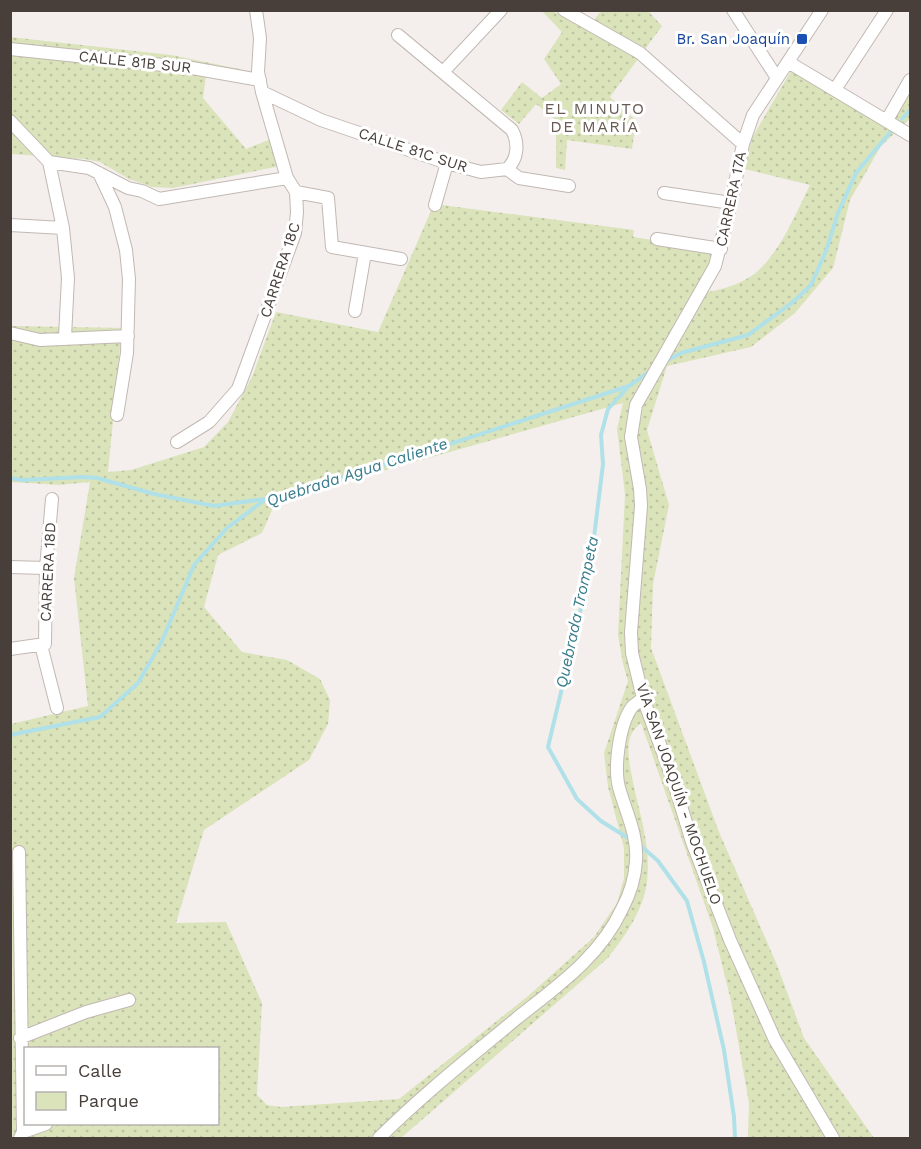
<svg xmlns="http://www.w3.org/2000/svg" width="921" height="1149" font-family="'Work Sans',sans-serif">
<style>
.green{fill:url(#green-dots);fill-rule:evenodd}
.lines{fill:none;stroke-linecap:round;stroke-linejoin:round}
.stream{stroke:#b0e1e9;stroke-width:4}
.minor-casing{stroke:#c2b8b2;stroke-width:14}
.minor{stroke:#fff;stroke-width:12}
.transit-dot{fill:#1a4fb4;stroke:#fff;stroke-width:2}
.labels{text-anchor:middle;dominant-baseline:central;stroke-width:6;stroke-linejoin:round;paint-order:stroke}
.transit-label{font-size:15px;fill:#164399;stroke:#fff;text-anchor:end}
.street-label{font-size:15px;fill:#483f3a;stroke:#fff}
.neighbourhood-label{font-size:16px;letter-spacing:1.5px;fill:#695a53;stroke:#fff}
.water-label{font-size:16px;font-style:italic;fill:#367c8a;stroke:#fff}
</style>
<defs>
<pattern id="green-dots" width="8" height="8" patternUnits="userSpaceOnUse" patternTransform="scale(1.5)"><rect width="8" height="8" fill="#dbe3ba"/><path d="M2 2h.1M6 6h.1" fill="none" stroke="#bdc4a1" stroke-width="1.8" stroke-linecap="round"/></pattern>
</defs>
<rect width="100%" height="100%" fill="#f4efec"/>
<path class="green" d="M542,11H553L586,30L601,11H648L662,26L610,97L636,121L632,149L567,140L565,170L556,168V120L536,104L519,124L501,110L522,82L542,98L561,84L544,59L562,32Z
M10,37L171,55L249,71V84L206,75L203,98L246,149L271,139L280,166L173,188L152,187L129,179L100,162L85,159L11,154Z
M791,71L879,122L910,77V119L881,146L850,200L833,268L795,313L751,347L667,366L647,430L669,505L653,584L651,648L719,832L777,965L804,1038L874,1138H748L749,1103L731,1001L713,928L641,723C634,729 631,733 629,742C627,757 631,772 634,787C641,818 651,849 647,882C643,911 625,936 608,958L401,1138H11V724L88,706L74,578L90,482L59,485L12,482L11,486V326L122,328L108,472L131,470L204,447L228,422L252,377L276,312L378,332L434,204L634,230L633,237L726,251L718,274L708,292C724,289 747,282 759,270C782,248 796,213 810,185L745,169L752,138ZM623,403L617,429L625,494L618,635L623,664L628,681L604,753L608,787L624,848V878L617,903L594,937L528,996L399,1099L281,1107L267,1105L257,1095L262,1003L226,922L176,923L204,830L309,760L328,724L330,700L320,679L287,660L242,652L204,607L218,555L262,533L276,501ZM26,1048H218V1124H26Z"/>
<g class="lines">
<path class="stream" d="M902,119L910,110
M666,361L681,353L748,335L793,302L811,285L826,251L838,213L856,173L892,130
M10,478L22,480L84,477L97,478L154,494L214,506L264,499
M10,735L100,717L138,683L162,641L194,565L227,528L266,499L391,463L629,386
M628,838L601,821L577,799L548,747L590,570L603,464L601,435L608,409L629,386L649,372
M641,846L658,861L687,901L704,962L724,1050L734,1117L735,1138"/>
<g class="minor-casing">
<path id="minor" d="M564,10L640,53L743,144
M733,10L777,78
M822,10L753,115L743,144L731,203L715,266L636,405L631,437L640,489L641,506L631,632L632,653L643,698L674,783L692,842L730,940L775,1040L833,1138
M398,35L512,130C519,143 518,159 507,169
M10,49L192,68L260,80
M788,62L910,135
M443,72L501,10
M836,88L887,10
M262,92L321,120L447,163L481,172L507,169
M887,120L910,80
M10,121L49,162L63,228L68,278L65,337
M49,162L89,168L128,188L142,191L159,199L287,178
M507,169L519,178L569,186
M99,173L115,207L126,250L129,279L127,353L117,415
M296,192L328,198L332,247L401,259
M664,193L731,203
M435,205L447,163
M10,225L63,228
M657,239L721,249
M355,311L365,253
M10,333L40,340L128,336
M177,442L209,422L238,389L295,233L297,212L296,192L287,178L262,92L258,72L260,38L256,10
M10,567L46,568
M41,645L57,708
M10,649L45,644L46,568L52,499
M19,852L23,1132L20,1138
M20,1038L86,1012L129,1000
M23,1132L46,1124
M379,1138C422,1095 469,1058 516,1019C556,987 600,957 622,909C630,894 635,878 636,861C638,837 627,814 620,791C613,770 619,725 632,707C635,704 640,701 643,698"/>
</g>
<use href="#minor" class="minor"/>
</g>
<rect class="transit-dot" x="796" y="33" width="12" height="12" rx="3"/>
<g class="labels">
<g class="transit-label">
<text x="790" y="39">Br. San Joaquín</text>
</g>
<g class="street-label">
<text transform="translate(135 62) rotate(6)">CALLE 81B SUR</text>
<text transform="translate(413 150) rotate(18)">CALLE 81C SUR</text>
<text transform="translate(731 199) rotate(-78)">CARRERA 17A</text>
<text transform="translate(280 270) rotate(-72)">CARRERA 18C</text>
<text transform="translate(48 572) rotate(-87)">CARRERA 18D</text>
<text transform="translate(679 794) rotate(71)">VÍA SAN JOAQUÍN - MOCHUELO</text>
</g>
<g class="neighbourhood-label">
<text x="595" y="108">EL MINUTO<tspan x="595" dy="18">DE MARÍA</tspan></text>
</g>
<g class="water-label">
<text transform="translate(357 472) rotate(-18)">Quebrada Agua Caliente</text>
<text transform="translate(577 612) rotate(-78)">Quebrada Trompeta</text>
</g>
</g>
<rect width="921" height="1149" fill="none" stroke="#483f3a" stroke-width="24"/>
<rect x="24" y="1047" width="195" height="78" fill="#ffffff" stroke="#b6b2b0" stroke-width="1.5"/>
<rect x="36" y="1066" width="30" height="9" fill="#ffffff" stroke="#b6b2b0" stroke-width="1.5"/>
<text x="78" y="1077" font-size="18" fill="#483f3a">Calle</text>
<rect x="36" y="1092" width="30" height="18" fill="#dbe3ba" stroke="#b6b2b0" stroke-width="1.5"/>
<text x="78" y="1107" font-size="18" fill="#483f3a">Parque</text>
</svg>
